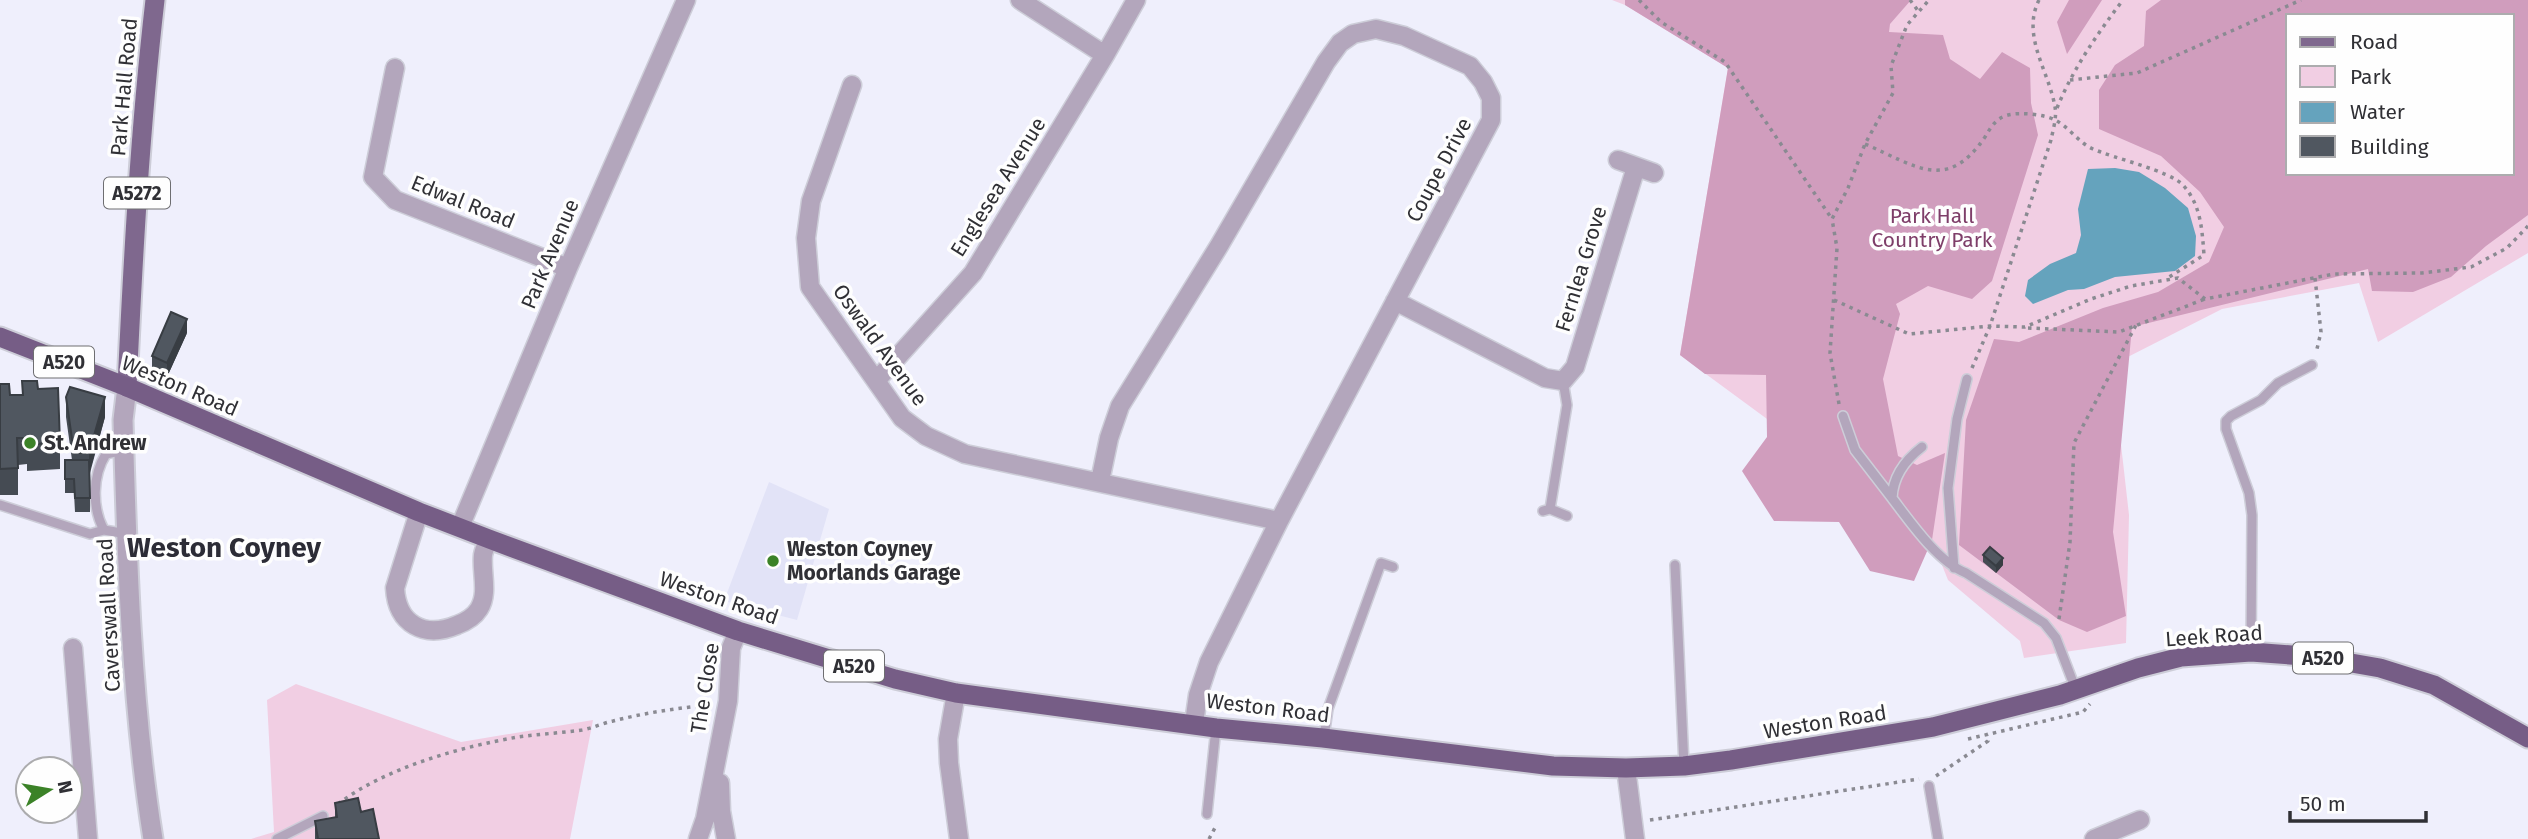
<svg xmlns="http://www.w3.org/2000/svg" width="2528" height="839" font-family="'Fira Sans',sans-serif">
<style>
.built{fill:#e2e3f7}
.green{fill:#f1cee3;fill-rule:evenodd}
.forest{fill:#d09dbd;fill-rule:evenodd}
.water{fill:#65a3bd}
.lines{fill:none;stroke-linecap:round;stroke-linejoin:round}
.service-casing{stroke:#cdcdd8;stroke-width:12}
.minor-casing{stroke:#cdcdd8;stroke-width:21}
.tertiary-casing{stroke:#cdcdd8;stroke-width:23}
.primary-casing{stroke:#cdcdd8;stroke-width:23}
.trunk-casing{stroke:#cdcdd8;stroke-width:23}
.path{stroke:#8a8a92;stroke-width:3.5;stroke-dasharray:3.5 5;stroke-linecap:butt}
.service{stroke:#b3a6bc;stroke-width:9}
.minor{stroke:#b3a6bc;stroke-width:18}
.tertiary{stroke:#b3a6bc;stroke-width:19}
.primary{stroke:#7f688e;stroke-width:19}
.trunk{stroke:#765d86;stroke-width:19}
.wall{fill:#454b53}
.shaded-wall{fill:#383d43}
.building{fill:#505760;stroke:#383d43;stroke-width:2}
.poi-dot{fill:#3b8227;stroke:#fefefe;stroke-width:2.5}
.labels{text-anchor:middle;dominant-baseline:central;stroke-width:7;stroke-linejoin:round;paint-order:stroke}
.shield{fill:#fefefe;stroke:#6e6e71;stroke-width:2}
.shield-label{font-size:19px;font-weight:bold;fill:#303035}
.street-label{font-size:21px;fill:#303035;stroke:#fefefe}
.park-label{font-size:21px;fill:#7e3e69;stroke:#fefefe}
.poi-label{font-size:21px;font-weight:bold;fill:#303035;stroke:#fefefe;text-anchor:start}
.district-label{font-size:28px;font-weight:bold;fill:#2c2c36;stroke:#fefefe}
</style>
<rect width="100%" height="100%" fill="#efeffc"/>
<path class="built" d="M769,482L829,509L797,620L724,601Z"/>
<path class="green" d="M1612,0H2528V253L2378,342L2359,283L2222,309L2112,365L2129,515L2126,643L2024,658L2020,641L1948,580L1932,540L1680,355L1728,68L1625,5ZM2288,16H2512V173H2288Z
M296,684L461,742L593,720L570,839H251L274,832L267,700Z"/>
<path class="forest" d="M1625,0H1911L1890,24L1889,32L1943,35L1950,59L1980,79L2002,52L2030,68L2031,103L2038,135L1992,281L1972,299L1928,286L1896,304L1900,314L1883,379L1898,456L1917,465L1945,453L1932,540L1914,581L1870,571L1839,522L1774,521L1742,471L1767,437L1766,375L1705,374L1680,355L1728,68L1625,5Z
M2069,0H2102L2067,54L2057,22Z
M2161,0H2528V215L2486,246L2451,277L2413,292L2372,291L2368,269L2132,327L2113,532L2126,616L2087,632L2059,620L1959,545L1966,420L1994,339L2019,342L2103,308L2158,292L2209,262L2224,227L2200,192L2161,156L2099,129V90L2115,65L2144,46L2146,11ZM2288,16H2512V173H2288Z"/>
<path class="water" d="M2115,168L2139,172L2165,188L2188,208L2196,236L2195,256L2175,271L2115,277L2084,289L2068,290L2033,304L2025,296L2028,280L2050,264L2076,253L2081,235L2078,209L2088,169Z"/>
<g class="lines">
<g class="service-casing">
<path id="service" d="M1843,416L1855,450L1892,498
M1922,447C1905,460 1893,477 1892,498C1911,523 1938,562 1966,573L2044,623L2056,638L2076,690
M124,450L106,454C92,476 92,508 104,530L127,534
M0,505L90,534L104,530
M1550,509L1567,405L1563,381
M1543,511L1550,509L1567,516
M1675,565L1684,766
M1954,568L1948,488L1957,419L1967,379
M2251,652L2252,515L2249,493L2226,429V421L2231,416L2261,400L2278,383L2312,365
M1324,737L1328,709L1381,563L1393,567
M1929,786L1938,839
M1207,814L1216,728
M277,839L323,816"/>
</g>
<g class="minor-casing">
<path id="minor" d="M1020,0L1105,55
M395,68L373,177L395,200L568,268
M852,85L811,201L806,238L810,287L902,418L926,436L965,454L1279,521
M1618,160L1654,173
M1395,301L1545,378L1563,381L1575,367L1636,167
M876,381L973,273L1105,55L1136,0
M1100,481L1109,438L1120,406L1219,246L1326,62L1340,43L1353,34L1376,29L1404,36L1470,66L1483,82L1491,98V120L1279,521L1209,662L1198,695L1194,723
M419,512L395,588C397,624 424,639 457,625C465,622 474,617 479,609C489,593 481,572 483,555C484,549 487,544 489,539
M460,527L568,268L686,0
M73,648L88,839
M956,693L948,739L949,763L959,839
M1626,768L1635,839
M720,783L721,811L726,839
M698,839L705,819L728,701L731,648L738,631
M2094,839L2140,820"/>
</g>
<g class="tertiary-casing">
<path id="tertiary" d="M127,387L123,420C127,560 131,701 153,839"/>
</g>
<g class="primary-casing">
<path id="primary" d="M127,387C133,258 140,129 155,0"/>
</g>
<g class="trunk-casing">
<path id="trunk" d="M0,337L127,387L419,512L489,539L738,631L895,679L956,693L1216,728L1323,738L1553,766L1626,768L1684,766L1731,760L1933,727L2060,695L2138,668L2181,657L2251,652L2317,657L2380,668L2434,685L2528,738"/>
</g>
<path class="path" d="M1639,0L1661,22L1725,62L1832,219
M1910,0L1919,12
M2070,80L2137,73L2301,0
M2057,108C2073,69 2097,34 2123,0
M1865,144C1916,166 1947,193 1985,137C1991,127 1996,118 2008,115C2020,112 2044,114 2055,120C2069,127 2079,143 2093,149C2113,158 2170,171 2183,185C2201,205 2202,229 2204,255L2166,279
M2315,278L2321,332L2316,353
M1834,300L1909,334L1990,326L2025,327L2091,299L2131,286L2178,278L2205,299L2334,274L2422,273L2471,267L2507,248L2528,226
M2028,328L2119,332L2205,299
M1972,368L1990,326L2051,140C2053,130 2057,117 2055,107C2049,71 2021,36 2039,0
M1839,404L1830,353L1837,248L1832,219L1848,188L1865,144L1893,93L1891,66L1907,25L1929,0
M2059,619L2070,542L2074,443L2136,325
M1968,739L2083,712L2090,704
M1936,776L1988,741L1987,735
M338,804C385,768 460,747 518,737C539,734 561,733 582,730C593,728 603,723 613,721C644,713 677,708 709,705
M1650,820L1919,779
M1209,839L1217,824"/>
<use href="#service" class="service"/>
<use href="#minor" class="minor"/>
<use href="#tertiary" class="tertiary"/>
<use href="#primary" class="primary"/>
<use href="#trunk" class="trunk"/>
</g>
<path class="wall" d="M187,333L167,377L152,370V356Z
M0,384L10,395H22L38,389L60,443V469L27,471V464L18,465V495H0Z
M66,397L105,417L90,473V512H75L74,493H65V460H72L66,417Z
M1983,555L2003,565L1996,573L1983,562Z
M335,803L361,812L379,839H315V821L335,817Z"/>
<path class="shaded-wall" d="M187,319V333L167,377V363Z
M105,397V417L89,474V453Z
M2003,558V565L1996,573V566Z"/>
<path class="building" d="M171,312L187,319L167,363L152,356Z
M22,381H37L38,389L58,388L60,443L27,444V438H17L18,468L0,469V384H9L10,395H23Z
M70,387L105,397L89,453H74L66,397Z
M65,460H89L90,498H75L74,479H65Z
M1990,547L2003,558L1996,566L1983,555Z
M358,798L361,812L373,809L379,839H318L315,821L337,817L335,803Z"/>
<g class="poi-dot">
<circle cx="30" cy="443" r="7"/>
<circle cx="773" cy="561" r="7"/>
</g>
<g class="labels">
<g class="shield">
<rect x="104" y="177.5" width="66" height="31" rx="5"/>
<rect x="34" y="346.5" width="60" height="31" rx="5"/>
<rect x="2293" y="642.5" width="60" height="31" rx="5"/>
<rect x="824" y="650.5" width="60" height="31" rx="5"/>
</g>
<g class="shield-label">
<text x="137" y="193">A5272</text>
<text x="64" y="362">A520</text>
<text x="2323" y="658">A520</text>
<text x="854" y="666">A520</text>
</g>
<g class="street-label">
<text transform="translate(124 87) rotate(-85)">Park Hall Road</text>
<text transform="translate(1439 170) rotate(-62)">Coupe Drive</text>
<text transform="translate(998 187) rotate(-58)">Englesea Avenue</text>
<text transform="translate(463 202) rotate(22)">Edwal Road</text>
<text transform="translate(550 254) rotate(-67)">Park Avenue</text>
<text transform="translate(1581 269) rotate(-73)">Fernlea Grove</text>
<text transform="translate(880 345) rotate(54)">Oswald Avenue</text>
<text transform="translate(180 386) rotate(23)">Weston Road</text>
<text transform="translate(719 598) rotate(19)">Weston Road</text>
<text transform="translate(109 615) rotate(-93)">Caverswall Road</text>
<text transform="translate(2214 636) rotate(-4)">Leek Road</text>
<text transform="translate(705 688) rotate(-81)">The Close</text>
<text transform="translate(1268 708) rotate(7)">Weston Road</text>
<text transform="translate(1825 722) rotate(-9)">Weston Road</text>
</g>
<g class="park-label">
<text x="1932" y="216">Park Hall<tspan x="1932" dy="24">Country Park</tspan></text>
</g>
<g class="poi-label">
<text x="44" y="443">St. Andrew</text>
<text x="787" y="549">Weston Coyney<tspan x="787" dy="24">Moorlands Garage</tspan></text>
</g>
<g class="district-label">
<text x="224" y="547">Weston Coyney</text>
</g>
</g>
<rect x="2286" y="14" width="228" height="161" fill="#fefefe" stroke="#acacae" stroke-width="2"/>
<rect x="2300" y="37" width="35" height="10" fill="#7f688e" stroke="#acacae" stroke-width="2"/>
<text x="2350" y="49" font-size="21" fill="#303035">Road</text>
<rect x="2300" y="66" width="35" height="21" fill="#f1cee3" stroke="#acacae" stroke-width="2"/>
<text x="2350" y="84" font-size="21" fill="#303035">Park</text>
<rect x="2300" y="102" width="35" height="21" fill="#65a3bd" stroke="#acacae" stroke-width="2"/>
<text x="2350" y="119" font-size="21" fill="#303035">Water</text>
<rect x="2300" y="136" width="35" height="21" fill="#505760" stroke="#acacae" stroke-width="2"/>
<text x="2350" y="154" font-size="21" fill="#303035">Building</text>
<g transform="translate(49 790) rotate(79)"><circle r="33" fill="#fefefe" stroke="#acacae" stroke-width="2"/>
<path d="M0-5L12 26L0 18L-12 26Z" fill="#3b8227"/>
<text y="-10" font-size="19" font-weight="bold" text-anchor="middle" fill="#303035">N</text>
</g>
<path d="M2290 811v10h136v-10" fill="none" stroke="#303035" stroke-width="3.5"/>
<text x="2300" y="811" font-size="21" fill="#303035" stroke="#fefefe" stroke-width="5" paint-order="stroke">50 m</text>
</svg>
